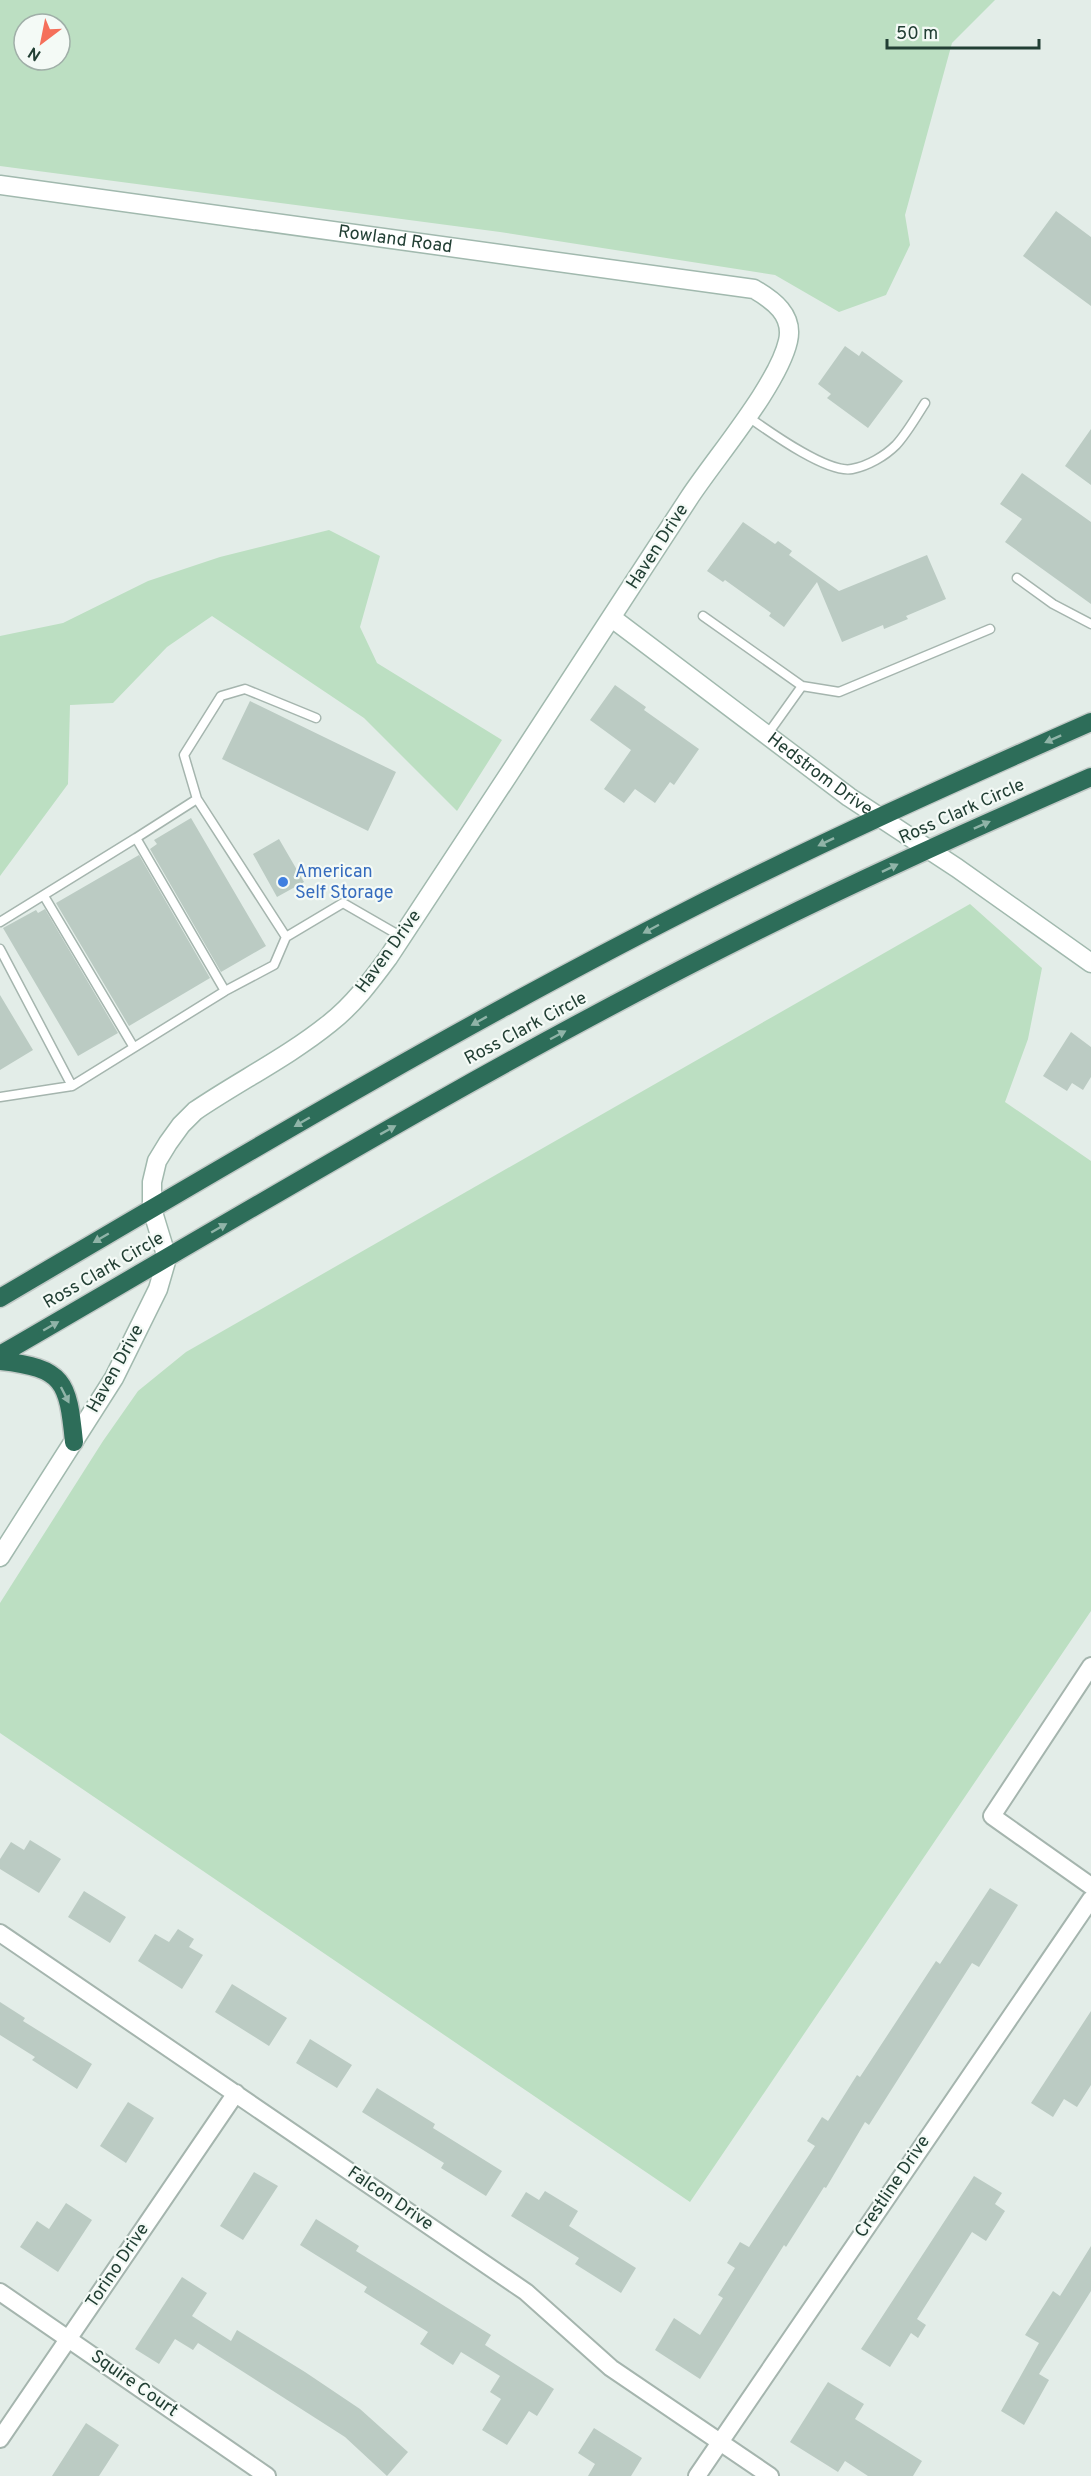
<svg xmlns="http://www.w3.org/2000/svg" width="1091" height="2476" font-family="Overpass,sans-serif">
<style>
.green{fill:#bcdfc2;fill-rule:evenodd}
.building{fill:#bbcbc3}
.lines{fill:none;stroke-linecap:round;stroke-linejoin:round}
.lane-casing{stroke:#a5b5ae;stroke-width:11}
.street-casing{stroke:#a5b5ae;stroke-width:20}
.secondary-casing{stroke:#a1b9ae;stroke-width:21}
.highway-casing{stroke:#c1c9c6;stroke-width:21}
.lane{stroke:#fff;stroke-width:8}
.street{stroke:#fff;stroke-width:16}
.secondary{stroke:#fff;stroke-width:18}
.highway{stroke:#2d6d59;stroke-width:18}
.oneway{fill:#90b4a8}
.shop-dot{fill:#3f7fe0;stroke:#f4faf6;stroke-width:2}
.labels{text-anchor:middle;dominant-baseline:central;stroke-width:4.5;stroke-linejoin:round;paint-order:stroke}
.street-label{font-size:18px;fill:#223f34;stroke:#f4faf6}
.shop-label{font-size:18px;fill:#366cbe;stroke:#f4faf6;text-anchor:start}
</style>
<rect width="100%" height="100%" fill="#e3ede8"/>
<path class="green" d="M0,0H995L952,43L905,215L910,245L886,295L839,312L775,275L500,232L0,166ZM24,24H60V60H24Z
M329,530L380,556L360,627L377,663L502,740L457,811L364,718L212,616L167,647L113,703L70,705L68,784L0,876V636L63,623L148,581L220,557Z
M970,904L1042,968L1028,1039L1005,1102L1091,1161V1611L690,2202L0,1733V1603L103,1441L138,1391L186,1352Z"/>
<path class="building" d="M1056,211L1091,237V306L1023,256Z
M845,346L859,356L862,351L903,381L868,428L827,398L831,394L818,384Z
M1091,429V485L1065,466Z
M1022,473L1091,522V604L1005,542L1022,519L1000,504Z
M743,522L775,544L778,541L792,551L789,555L839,591L927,555L946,599L906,616L908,619L884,629L883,625L842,642L817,582L784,627L769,616L771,613L725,580L723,582L707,571Z
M615,685L646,707L644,710L699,749L674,785L670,782L655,803L635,789L624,803L604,789L631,750L590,720Z
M250,701L396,772L368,831L222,759Z
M191,818L266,946L221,972L150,849L157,844L154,840Z
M279,839L304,882L277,897L253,854Z
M139,855L210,978L129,1026L56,903Z
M45,909L118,1033L78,1056L3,928L36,910L38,913Z
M0,995L33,1050L0,1070Z
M1071,1032L1091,1047V1077L1083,1090L1072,1083L1067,1091L1043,1076Z
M30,1840L61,1859L39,1893L0,1869V1859L11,1842L24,1850Z
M990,1888L1018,1905L979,1967L972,1963L869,2125L865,2122L826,2188L824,2187L786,2247L784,2245L700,2379L655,2350L674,2318L700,2335L723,2298L718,2295L735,2268L727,2263L740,2242L749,2247L815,2146L807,2141L822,2117L828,2121L857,2075L860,2077L936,1961L940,1964Z
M84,1891L126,1917L110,1943L68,1917Z
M178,1929L194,1939L189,1947L203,1955L182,1989L138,1961L155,1934L169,1942Z
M232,1984L287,2018L269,2046L215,2012Z
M0,2002L25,2018L23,2021L92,2064L77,2089L32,2060L35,2057L0,2035Z
M1091,2011V2085L1077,2107L1064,2099L1053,2117L1031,2103Z
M310,2039L352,2065L337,2088L296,2063Z
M377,2088L435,2124L433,2128L502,2171L486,2196L441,2168L444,2163L362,2112Z
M128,2102L154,2118L126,2163L100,2146Z
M254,2172L278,2186L243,2240L220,2226Z
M974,2176L1002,2193L995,2204L1005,2211L986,2241L972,2232L917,2319L926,2325L918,2338L911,2333L890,2367L861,2349Z
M545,2191L578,2211L569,2226L636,2268L621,2293L575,2264L579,2258L511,2216L526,2192L539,2200Z
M66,2203L92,2220L58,2272L20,2247L37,2221L49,2229Z
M316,2219L359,2246L356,2251L491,2335L485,2345L554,2389L537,2416L529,2411L507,2445L482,2430L501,2399L490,2392L500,2376L461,2352L453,2365L420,2344L428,2332L364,2292L367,2287L300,2245Z
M1091,2246V2291L1039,2374L1049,2380L1024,2425L1001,2411L1039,2343L1025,2335L1053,2291L1060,2296Z
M182,2277L207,2293L192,2316L231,2341L237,2330L305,2372L360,2409L408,2452L387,2476L345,2437L198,2343L193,2350L175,2339L159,2364L135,2349Z
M828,2382L864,2404L855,2419L922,2461L913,2476H868L845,2461L838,2472L790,2442Z
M86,2423L119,2445L99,2476H52Z
M594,2428L642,2458L631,2476H588L595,2464L578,2453Z"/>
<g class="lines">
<g class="lane-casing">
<path id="lane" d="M747,416C767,430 827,474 852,469C868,466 885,456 896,445C907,433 916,417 925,403
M1017,578L1053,604L1091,624
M703,616L802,686L767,735
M802,686L839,692L990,629
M197,799L286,937
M136,838L197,799L184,755L221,696L245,689L316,718
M44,896L133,1046
M0,922L136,838L225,991
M0,949L72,1086
M0,1097L72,1086L225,991L274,965L286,937L343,903L402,937"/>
</g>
<g class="street-casing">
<path id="street" d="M1091,1666L992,1816L1091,1886
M0,1933L526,2292L611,2368L770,2476
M0,2292L267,2476
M0,2439L236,2093
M697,2476L1091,1899"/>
</g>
<g class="secondary-casing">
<g id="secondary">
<path id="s1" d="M0,185L754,289C773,300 794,315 788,341C778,385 716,457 689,498C589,652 489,805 388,958C371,981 353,1005 330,1023C288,1057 239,1081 195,1111L181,1125L168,1143L157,1161L152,1182V1209L167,1258L158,1289L114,1378L0,1557"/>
<path id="s2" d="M612,618L849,797L957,868L1091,963"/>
</g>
</g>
<g class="highway-casing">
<path id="highway" d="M0,1298C226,1165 452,1030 686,911C819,843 955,782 1091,722
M0,1355C240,1216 477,1072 725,947C845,886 968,831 1091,777
M0,1361C64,1368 68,1381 74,1442"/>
</g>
<use href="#lane" class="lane"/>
<use href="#street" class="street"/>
<use href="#secondary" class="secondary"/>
<use href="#highway" class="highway"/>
</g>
<defs><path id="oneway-solid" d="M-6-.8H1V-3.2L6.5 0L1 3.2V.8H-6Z" transform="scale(1.5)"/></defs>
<g class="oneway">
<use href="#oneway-solid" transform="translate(1053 739) rotate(156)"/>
<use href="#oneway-solid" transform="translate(982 825) rotate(-24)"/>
<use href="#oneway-solid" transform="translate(826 842) rotate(154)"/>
<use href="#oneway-solid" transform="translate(890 868) rotate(-26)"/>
<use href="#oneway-solid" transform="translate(651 929) rotate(152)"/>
<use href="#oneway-solid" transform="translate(479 1021) rotate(151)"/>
<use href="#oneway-solid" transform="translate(558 1035) rotate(-28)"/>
<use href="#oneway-solid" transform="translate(302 1122) rotate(150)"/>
<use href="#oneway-solid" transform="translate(388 1130) rotate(-29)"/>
<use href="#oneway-solid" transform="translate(219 1228) rotate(-30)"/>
<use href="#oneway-solid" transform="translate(101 1238) rotate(150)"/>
<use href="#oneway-solid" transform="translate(51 1326) rotate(-30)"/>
<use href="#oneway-solid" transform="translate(65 1395) rotate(63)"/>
</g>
<circle class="shop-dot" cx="283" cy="882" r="6"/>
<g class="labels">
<g class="street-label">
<text stroke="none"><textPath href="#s1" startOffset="399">Rowland Road</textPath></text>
<text transform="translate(658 547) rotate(-57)">Haven Drive</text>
<text stroke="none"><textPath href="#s2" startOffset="260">Hedstrom Drive</textPath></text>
<text transform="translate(962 812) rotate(-24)">Ross Clark Circle</text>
<text transform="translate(389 952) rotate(-54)">Haven Drive</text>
<text transform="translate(526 1029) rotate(-28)">Ross Clark Circle</text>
<text transform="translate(104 1271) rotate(-30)">Ross Clark Circle</text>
<text transform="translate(116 1369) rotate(-61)">Haven Drive</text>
<text transform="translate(893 2187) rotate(-56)">Crestline Drive</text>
<text transform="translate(390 2199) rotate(34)">Falcon Drive</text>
<text transform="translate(118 2266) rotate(-56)">Torino Drive</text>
<text transform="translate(134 2384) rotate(35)">Squire Court</text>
</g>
<g class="shop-label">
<text x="295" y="872">American<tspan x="295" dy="21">Self Storage</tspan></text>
</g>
</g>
<g transform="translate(42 42) rotate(212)"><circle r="28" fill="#f4faf6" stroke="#a0afa8" stroke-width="1.5"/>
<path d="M0-4.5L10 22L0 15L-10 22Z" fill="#f56f5a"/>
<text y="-9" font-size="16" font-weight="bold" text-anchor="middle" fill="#223f34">N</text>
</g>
<path d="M887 39v9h152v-9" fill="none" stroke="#223f34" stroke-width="3"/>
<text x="896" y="39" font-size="18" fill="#223f34" stroke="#f4faf6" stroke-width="4.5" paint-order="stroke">50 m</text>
</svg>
